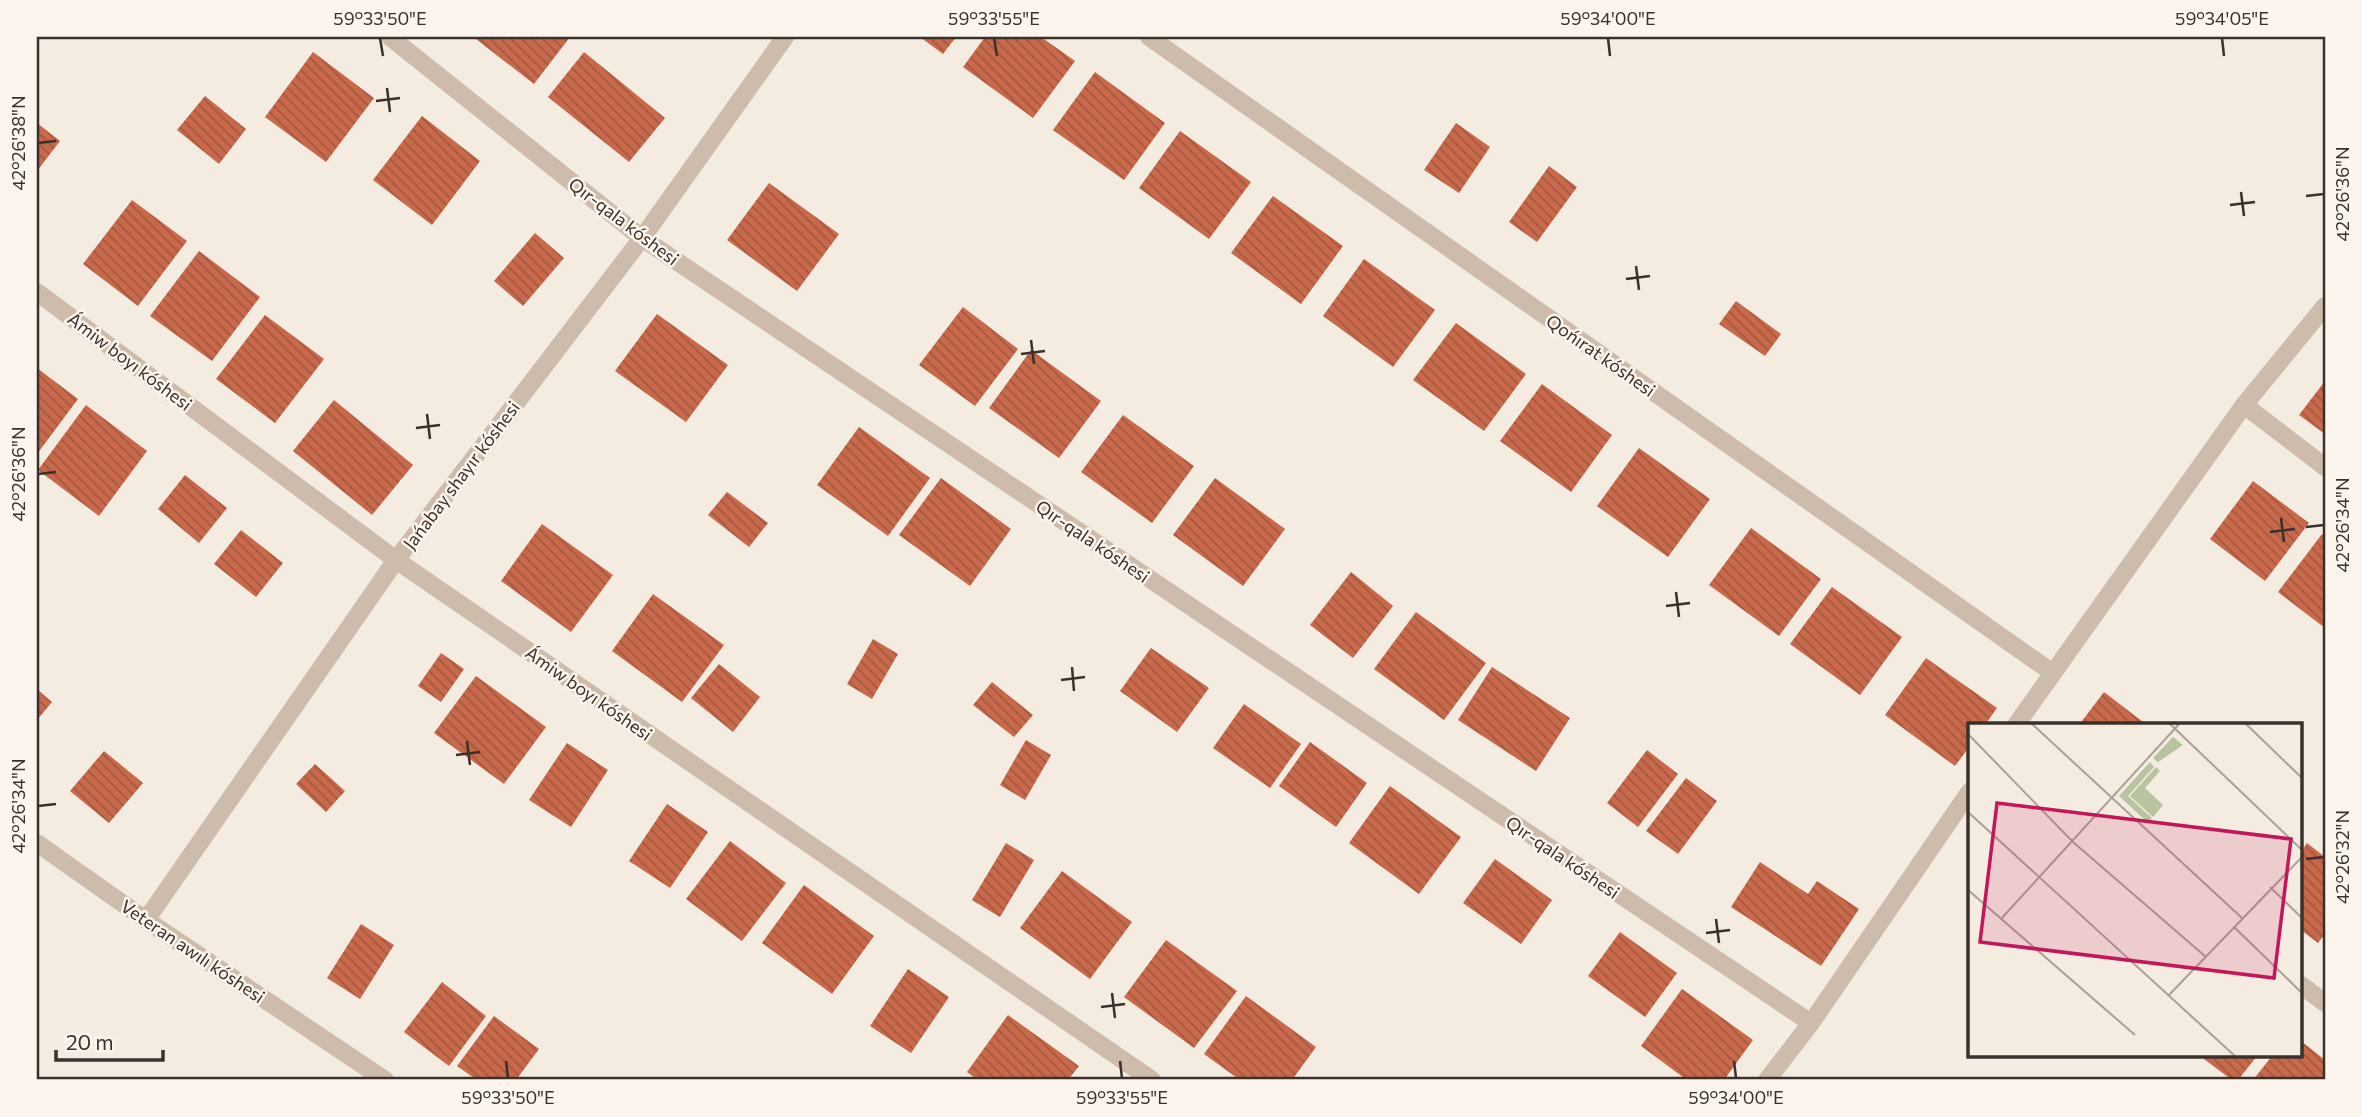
<svg xmlns="http://www.w3.org/2000/svg" width="2362" height="1117" font-family="Commissioner,sans-serif">
<style>
.building{fill:url(#building-back-hatch)}
.lines{fill:none;stroke-linecap:round;stroke-linejoin:round}
.minor{stroke:#cdbbac;stroke-width:18}
.ticks{fill:none;stroke:#3b302b;stroke-width:2.5}
.labels{text-anchor:middle;dominant-baseline:central;stroke-width:5;stroke-linejoin:round;paint-order:stroke}
.street-label{font-size:18px;fill:#3b302b;stroke:#fbf5ee}
.inset-road{fill:none;stroke:#aaa098;stroke-width:2}
.view{fill:#c2185b;fill-opacity:0.15;stroke:#c2185b;stroke-width:3.5}
.inset-edge{fill:none;stroke:#3b302b;stroke-width:3.5}
.neatline{fill:none;stroke:#3b302b;stroke-width:2.5}
.ticks-label{font-size:18px;text-anchor:middle;fill:#3b302b}
</style>
<defs>
<pattern id="building-back-hatch" width="6" height="6" patternUnits="userSpaceOnUse" patternTransform="scale(1.75)"><rect width="6" height="6" fill="#c8694b"/><path d="M-1 5l2 2M0 0l6 6M5-1l2 2" fill="none" stroke="#a4573f"/></pattern>
</defs>
<rect width="100%" height="100%" fill="#f4ebe1"/>
<path class="building" d="M477,37H570L534,84L476,39Z
M920,37H956L943,54Z
M985,37H1041L1075,61L1033,118L963,67Z
M313,52L374,98L326,162L265,117Z
M584,52L665,118L629,162L548,97Z
M1095,72L1165,123L1124,180L1053,130Z
M205,96L246,129L219,164L177,130Z
M422,116L480,161L432,225L373,180Z
M37,123L60,141L37,171Z
M1456,123L1490,147L1459,193L1424,170Z
M1180,131L1251,182L1209,239L1139,188Z
M1549,166L1577,187L1537,242L1509,222Z
M769,183L839,234L797,291L727,240Z
M1273,196L1343,246L1301,304L1231,253Z
M132,200L187,241L138,306L83,264Z
M535,233L564,258L523,306L494,281Z
M199,251L260,297L212,361L150,316Z
M1364,259L1435,310L1393,367L1323,316Z
M1736,301L1781,334L1765,356L1719,324Z
M963,307L1018,349L975,406L919,365Z
M657,314L728,365L686,422L615,371Z
M265,315L324,359L275,423L216,379Z
M1456,323L1526,374L1484,431L1413,380Z
M1031,350L1101,401L1059,458L989,408Z
M37,368L78,399L37,454Z
M2325,381V434L2299,415Z
M1542,384L1612,435L1571,492L1500,441Z
M334,400L413,465L372,515L293,451Z
M86,405L147,451L99,516L38,470Z
M1123,415L1194,466L1152,523L1081,472Z
M859,427L930,478L888,536L817,485Z
M1639,448L1710,499L1668,557L1597,506Z
M185,475L227,508L199,543L158,509Z
M941,478L1011,529L970,586L899,535Z
M1215,478L1285,529L1243,586L1173,535Z
M2253,481L2309,523L2265,581L2210,539Z
M727,492L768,523L749,547L708,515Z
M542,524L613,575L571,632L501,581Z
M1751,528L1821,579L1779,636L1709,585Z
M241,530L283,563L256,597L214,564Z
M2322,534L2325,537V628L2278,592Z
M1351,572L1393,606L1353,658L1310,625Z
M1832,587L1902,637L1860,695L1790,644Z
M653,594L724,645L682,702L612,651Z
M1416,612L1486,663L1444,720L1374,669Z
M873,639L898,654L872,699L847,684Z
M1151,648L1209,688L1177,732L1120,691Z
M441,653L464,669L441,702L418,686Z
M1926,658L1997,708L1985,725H1970V746L1955,766L1885,715Z
M719,664L760,697L733,732L691,698Z
M1492,667L1570,718L1536,771L1458,720Z
M476,676L546,727L504,784L434,733Z
M992,682L1033,715L1014,737L973,705Z
M37,689L52,702L37,720Z
M2104,692L2147,725H2079Z
M1244,704L1301,744L1270,788L1213,748Z
M1026,740L1051,755L1025,800L1000,785Z
M1310,742L1367,783L1336,827L1279,786Z
M567,743L608,770L571,827L529,800Z
M1647,750L1678,774L1638,827L1607,803Z
M104,751L143,783L109,823L70,791Z
M315,764L345,791L326,812L296,784Z
M1686,778L1717,801L1678,854L1646,831Z
M1390,786L1461,837L1419,894L1349,843Z
M667,804L708,832L670,888L629,861Z
M730,841L786,883L742,941L686,899Z
M1006,843L1034,860L1000,917L972,900Z
M2307,843L2325,857V934L2318,943L2301,930V852Z
M1495,859L1552,900L1521,944L1463,903Z
M1760,862L1808,894L1817,881L1859,909L1821,966L1731,907Z
M1062,871L1132,922L1090,979L1020,928Z
M804,885L874,936L832,994L762,943Z
M361,924L394,945L360,999L327,978Z
M1620,932L1677,973L1645,1017L1588,976Z
M1166,940L1237,991L1194,1048L1124,997Z
M908,969L949,997L911,1053L870,1026Z
M442,982L486,1016L449,1066L404,1032Z
M1682,989L1753,1040L1724,1080H1687L1641,1046Z
M1246,996L1316,1047L1292,1080H1240L1204,1054Z
M1008,1015L1079,1066L1068,1080H978L967,1072Z
M494,1016L539,1049L516,1080H477L457,1066Z
M2301,1041L2325,1060V1080H2253L2272,1056H2301Z
M2200,1056H2257L2238,1080H2232Z"/>
<g class="lines">
<path class="minor" d="M390,37L642,238L1811,1023
M1149,37L2053,673
M37,292L396,560L1152,1080
M2244,405L2325,467
M2016,725L2244,405L2325,306
M37,843L146,920L385,1080
M146,920L396,560L642,238L785,37
M2301,985L2325,1003
M1767,1080L1811,1023L1970,791"/>
</g>
<path class="ticks" d="M380,38L383,56M994,38L997,56M1608,38L1610,56M2222,38L2224,56M387,88L390,112M376,101L400,98M38,143L56,141M2241,192L2244,216M2306,196L2324,194M2230,205L2255,202M1636,266L1639,290M1626,279L1650,276M1031,340L1034,364M1021,354L1045,351M427,414L430,439M416,428L440,425M38,474L56,472M2281,518L2284,542M2306,527L2324,525M2270,532L2295,529M1676,592L1679,617M1666,606L1690,603M1072,667L1074,691M1061,680L1085,677M467,741L470,765M456,755L480,752M38,806L56,804M2306,859L2324,857M1716,919L1719,943M1706,933L1730,930M1112,993L1115,1018M1101,1007L1125,1004M506,1061L508,1078M1120,1061L1122,1078M1734,1061L1736,1078"/>
<g class="labels">
<g class="street-label">
<text transform="translate(624 221) rotate(37)">Qır-qala kóshesi</text>
<text transform="translate(1601 355) rotate(35)">Qońırat kóshesi</text>
<text transform="translate(130 361) rotate(37)">Ámiw boyı kóshesi</text>
<text transform="translate(461 475) rotate(-53)">Jańabay shayır kóshesi</text>
<text transform="translate(1093 541) rotate(34)">Qır-qala kóshesi</text>
<text transform="translate(589 693) rotate(35)">Ámiw boyı kóshesi</text>
<text transform="translate(1563 857) rotate(34)">Qır-qala kóshesi</text>
<text transform="translate(193 951) rotate(34)">Veteran awılı kóshesi</text>
</g>
</g>
<g transform="translate(1968 723)">
<rect width="334" height="334" fill="#f4ebe1"/>
<path d="M205,14L215,22L190,39L185,35ZM182,39L186,44L160,73L184,95L180,100L151,73ZM188,44L192,48L177,65L195,82L185,94L162,73Z" fill="#b8c4a0"/>
<path class="inset-road" d="M63,0L274,195M201,0L335,128M277,0L335,56M0,11L105,119L238,234M0,89L268,334M302,164L335,196M0,167L167,312M33,196L212,0M266,204L335,271M201,272L335,133"/>
<path class="view" d="M29,80L323,116L306,255L12,219Z"/>
<rect width="334" height="334" class="inset-edge"/>
</g>
<rect width="2362" height="1117" fill="none" stroke="#fbf5ee" stroke-width="77"/>
<path d="M56 1050v10h107v-10" fill="none" stroke="#3b302b" stroke-width="3.5"/>
<text x="66" y="1050" font-size="21" fill="#3b302b" stroke="#fbf5ee" stroke-width="5" paint-order="stroke">20 m</text>
<rect x="38" y="38" width="2286" height="1040" class="neatline"/>
<g class="ticks-label">
<text x="380" y="25">59°33'50"E</text>
<text x="994" y="25">59°33'55"E</text>
<text x="1608" y="25">59°34'00"E</text>
<text x="2222" y="25">59°34'05"E</text>
<text transform="translate(19 143) rotate(-90)" y="6">42°26'38"N</text>
<text transform="translate(2343 194) rotate(-90)" y="6">42°26'36"N</text>
<text transform="translate(19 474) rotate(-90)" y="6">42°26'36"N</text>
<text transform="translate(2343 525) rotate(-90)" y="6">42°26'34"N</text>
<text transform="translate(19 806) rotate(-90)" y="6">42°26'34"N</text>
<text transform="translate(2343 857) rotate(-90)" y="6">42°26'32"N</text>
<text x="508" y="1104">59°33'50"E</text>
<text x="1122" y="1104">59°33'55"E</text>
<text x="1736" y="1104">59°34'00"E</text>
</g>
</svg>
